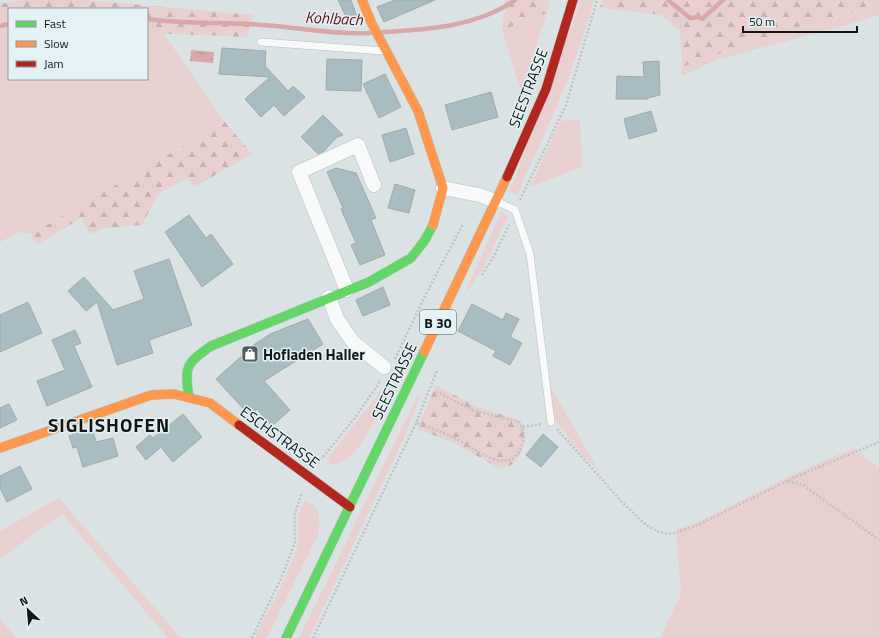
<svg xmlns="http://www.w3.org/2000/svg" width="879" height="638" font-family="'Titillium Web',sans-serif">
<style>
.grass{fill:#e9d0d0}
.forest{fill:url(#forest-firs)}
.water{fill:url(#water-ripples)}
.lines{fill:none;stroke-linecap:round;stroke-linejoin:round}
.stream{stroke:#d9a8a8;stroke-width:4.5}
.building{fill:#a8bdc1;stroke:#a4a9ab}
.lane-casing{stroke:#b9bfc0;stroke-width:8}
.street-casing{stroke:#b9bfc0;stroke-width:15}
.fast-casing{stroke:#b9bfc0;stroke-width:10}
.slow-casing{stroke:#b9bfc0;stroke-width:10}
.jam-casing{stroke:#b9bfc0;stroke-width:10}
.path{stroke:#c0c2c3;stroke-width:2.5;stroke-dasharray:2 2;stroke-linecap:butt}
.lane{stroke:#f9fbfb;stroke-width:7}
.street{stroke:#f9fbfb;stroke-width:14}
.fast{stroke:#63d668;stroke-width:9}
.slow{stroke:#ff974d;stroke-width:9}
.jam{stroke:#b3261e;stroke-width:9}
.labels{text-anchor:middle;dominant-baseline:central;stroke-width:3;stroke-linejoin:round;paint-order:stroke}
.shield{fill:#e4f1f5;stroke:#50585a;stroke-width:1}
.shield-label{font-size:14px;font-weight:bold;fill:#111617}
.street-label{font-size:15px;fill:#111617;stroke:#e4f1f5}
.poi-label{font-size:15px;font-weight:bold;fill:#111617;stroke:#e4f1f5;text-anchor:start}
.water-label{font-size:16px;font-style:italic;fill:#68111d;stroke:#e4f1f5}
.district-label{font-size:19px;font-weight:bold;letter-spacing:1px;fill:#111617;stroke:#e4f1f5}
</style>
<defs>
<pattern id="forest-firs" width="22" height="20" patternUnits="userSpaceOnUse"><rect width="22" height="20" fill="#e9d0d0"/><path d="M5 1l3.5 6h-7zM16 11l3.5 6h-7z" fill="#c7b2b2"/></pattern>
<pattern id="water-ripples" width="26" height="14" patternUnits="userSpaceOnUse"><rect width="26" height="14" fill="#d9a8a8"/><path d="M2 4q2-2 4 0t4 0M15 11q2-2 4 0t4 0" fill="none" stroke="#b99090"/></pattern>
</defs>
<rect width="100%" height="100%" fill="#dae2e4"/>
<path class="grass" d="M581,0H594C576,68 546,131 517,195L510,191Z
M879,6V15L850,24L716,60L681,76L682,67L812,22Z
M547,13L521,92L502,30Z
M147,33L164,34L225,122L31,234L20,232L0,242V39L9,37V79H147Z
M580,119L582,167L530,187L560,121Z
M501,212L508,216L483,269L464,295Z
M545,377L599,471L583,456L554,419Z
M384,387L389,389C378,412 360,464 331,465L327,459L330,455Z
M421,393L405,436L309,638H299L417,397Z
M854,448L879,468V638H660L681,594L676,530L698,522L787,477Z
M59,498L181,638H168L62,514L0,559V531Z
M306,501C322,507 320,521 318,535L267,638H255C269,608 290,574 298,542C301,528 293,512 306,501Z
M0,618L16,638H0Z"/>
<path class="forest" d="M21,0H87L253,15L247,37L147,33V9H9V37L0,39V4Z
M506,0H550L547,13L502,30Z
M602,0H879V6L812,22L682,67L680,31L661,15L600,8Z
M225,122L252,154L194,187L188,178L158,194L142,225L105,228L90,234L81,218L37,245L31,234Z
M436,385L475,406L519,420C529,431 524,456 511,465C508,467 503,467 499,468L452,442L417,429Z"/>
<path class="water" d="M191,50L214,52L213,63L190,61Z"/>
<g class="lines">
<path class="stream" d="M668,0L690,18L698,17L702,19L723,0
M147,19C182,24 215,22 250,24C291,26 330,35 371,33
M0,26L9,24
M383,32C427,30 479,26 515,0"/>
</g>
<path class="building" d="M338,0H351L357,17L348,21Z
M395,0H435L384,22L377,7Z
M222,48L266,51L265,66L288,91L293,86L305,97L284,116L274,105L261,117L245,99L270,77L219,74Z
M327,59L362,60L361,91L326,90Z
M659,61L660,95L648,98V99H616L617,76L644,77L643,62Z
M385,74L401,107L379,118L363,84Z
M491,92L498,117L452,130L445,105Z
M651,111L657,131L629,139L624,119Z
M323,115L343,135L336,138L324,151L318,154L301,137Z
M406,128L414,154L390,162L382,135Z
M336,168L356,173L376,218L371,220L385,255L360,265L351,245L356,243L341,209L343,208L327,172Z
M395,184L415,190L409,213L388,208Z
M189,215L206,238L211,234L233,264L202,287L165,232Z
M169,259L192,325L149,340L153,353L117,365L97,302L86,311L68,291L84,277L113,310L144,299L134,271Z
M383,287L390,305L363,316L356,300Z
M28,302L42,333L0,352V315Z
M472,304L503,320L506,313L519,319L510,337L522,343L510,365L493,356L496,351L458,331Z
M308,319L323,344L264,381L290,410L272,426L257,409L250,416L216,379L255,344L270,334Z
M75,330L81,343L74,346L92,387L47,406L37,381L65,370L52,340Z
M9,404L17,420L0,428V408Z
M183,414L202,437L173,462L161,447L146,460L136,447L150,435L153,438Z
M92,428L96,442L113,438L118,456L83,467L77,447L73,448L69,436Z
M543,434L558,447L541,467L526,455Z
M20,466L32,489L7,502L0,488V476Z"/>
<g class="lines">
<g class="lane-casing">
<path id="lane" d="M261,42L383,51
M498,202L515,210L530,254L551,422"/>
</g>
<g class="street-casing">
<path id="street" d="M443,188L479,195L496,201
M347,290L299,172L358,145L374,185
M329,297L337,319L353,342L384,367"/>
</g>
<g class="fast-casing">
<path id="fast" d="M189,397C184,366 186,364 211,346L369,282L411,258L425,240L433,225
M286,638L424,352"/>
</g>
<g class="slow-casing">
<path id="slow" d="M362,0L372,24L418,111L443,188L433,225
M424,352L507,177
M0,448L151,395L174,394L210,403L239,425"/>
</g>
<g class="jam-casing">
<path id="jam" d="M507,177L546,89L573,0
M239,425L350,507"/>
</g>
<path class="path" d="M520,200L566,105L597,0
M482,275L495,254L509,225
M395,359L425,296L463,224
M417,423C430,428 444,432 456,439C477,449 512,481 523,442C525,435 523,428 519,422L475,411L435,391
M523,427L542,424
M557,429L622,502L646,525L659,532L672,534L700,524L793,478L879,442
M318,463L354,419L381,380
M788,481L803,485L879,540
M252,638L283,574L295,542V513L302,492
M313,638L416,423L437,370"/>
<use href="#lane" class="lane"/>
<use href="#street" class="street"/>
<use href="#fast" class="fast"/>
<use href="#slow" class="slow"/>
<use href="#jam" class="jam"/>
</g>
<defs>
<g id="shop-square" transform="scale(0.9)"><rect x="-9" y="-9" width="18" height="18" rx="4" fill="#575d5f" stroke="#e4f1f5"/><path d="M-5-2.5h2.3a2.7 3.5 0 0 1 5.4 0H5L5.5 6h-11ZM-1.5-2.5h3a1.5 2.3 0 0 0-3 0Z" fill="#fff"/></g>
</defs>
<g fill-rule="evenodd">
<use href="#shop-square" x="250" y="354"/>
</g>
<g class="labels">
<rect class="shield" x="420" y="310" width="36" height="24" rx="3"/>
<g class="shield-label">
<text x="438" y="322">B 30</text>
</g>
<g class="street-label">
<text transform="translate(528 88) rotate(-69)">SEESTRASSE</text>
<text transform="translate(394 381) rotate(-64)">SEESTRASSE</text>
<text transform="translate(280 437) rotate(36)">ESCHSTRASSE</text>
</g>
<g class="poi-label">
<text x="263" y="354">Hofladen Haller</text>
</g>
<g class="water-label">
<text transform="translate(334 18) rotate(3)">Kohlbach</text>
</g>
<g class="district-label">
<text x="109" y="424">SIGLISHOFEN</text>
</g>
</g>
<rect x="8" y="8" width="140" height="72" fill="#e4f1f5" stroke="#90999c"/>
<rect x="16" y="21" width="20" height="6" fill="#63d668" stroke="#90999c"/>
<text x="44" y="28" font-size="12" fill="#111617">Fast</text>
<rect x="16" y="41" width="20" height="6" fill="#ff974d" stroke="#90999c"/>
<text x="44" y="48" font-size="12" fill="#111617">Slow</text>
<rect x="16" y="61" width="20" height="6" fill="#b3261e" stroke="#90999c"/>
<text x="44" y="68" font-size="12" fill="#111617">Jam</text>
<g transform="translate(28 610) rotate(334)" stroke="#e4f1f5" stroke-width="3" paint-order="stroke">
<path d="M0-3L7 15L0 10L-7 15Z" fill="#111617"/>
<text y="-6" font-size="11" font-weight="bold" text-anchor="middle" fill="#111617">N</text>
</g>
<path d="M743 26v6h114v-6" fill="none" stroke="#111617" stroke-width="2"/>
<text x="749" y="26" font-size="12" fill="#111617" stroke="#e4f1f5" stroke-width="3" paint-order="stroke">50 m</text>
</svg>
